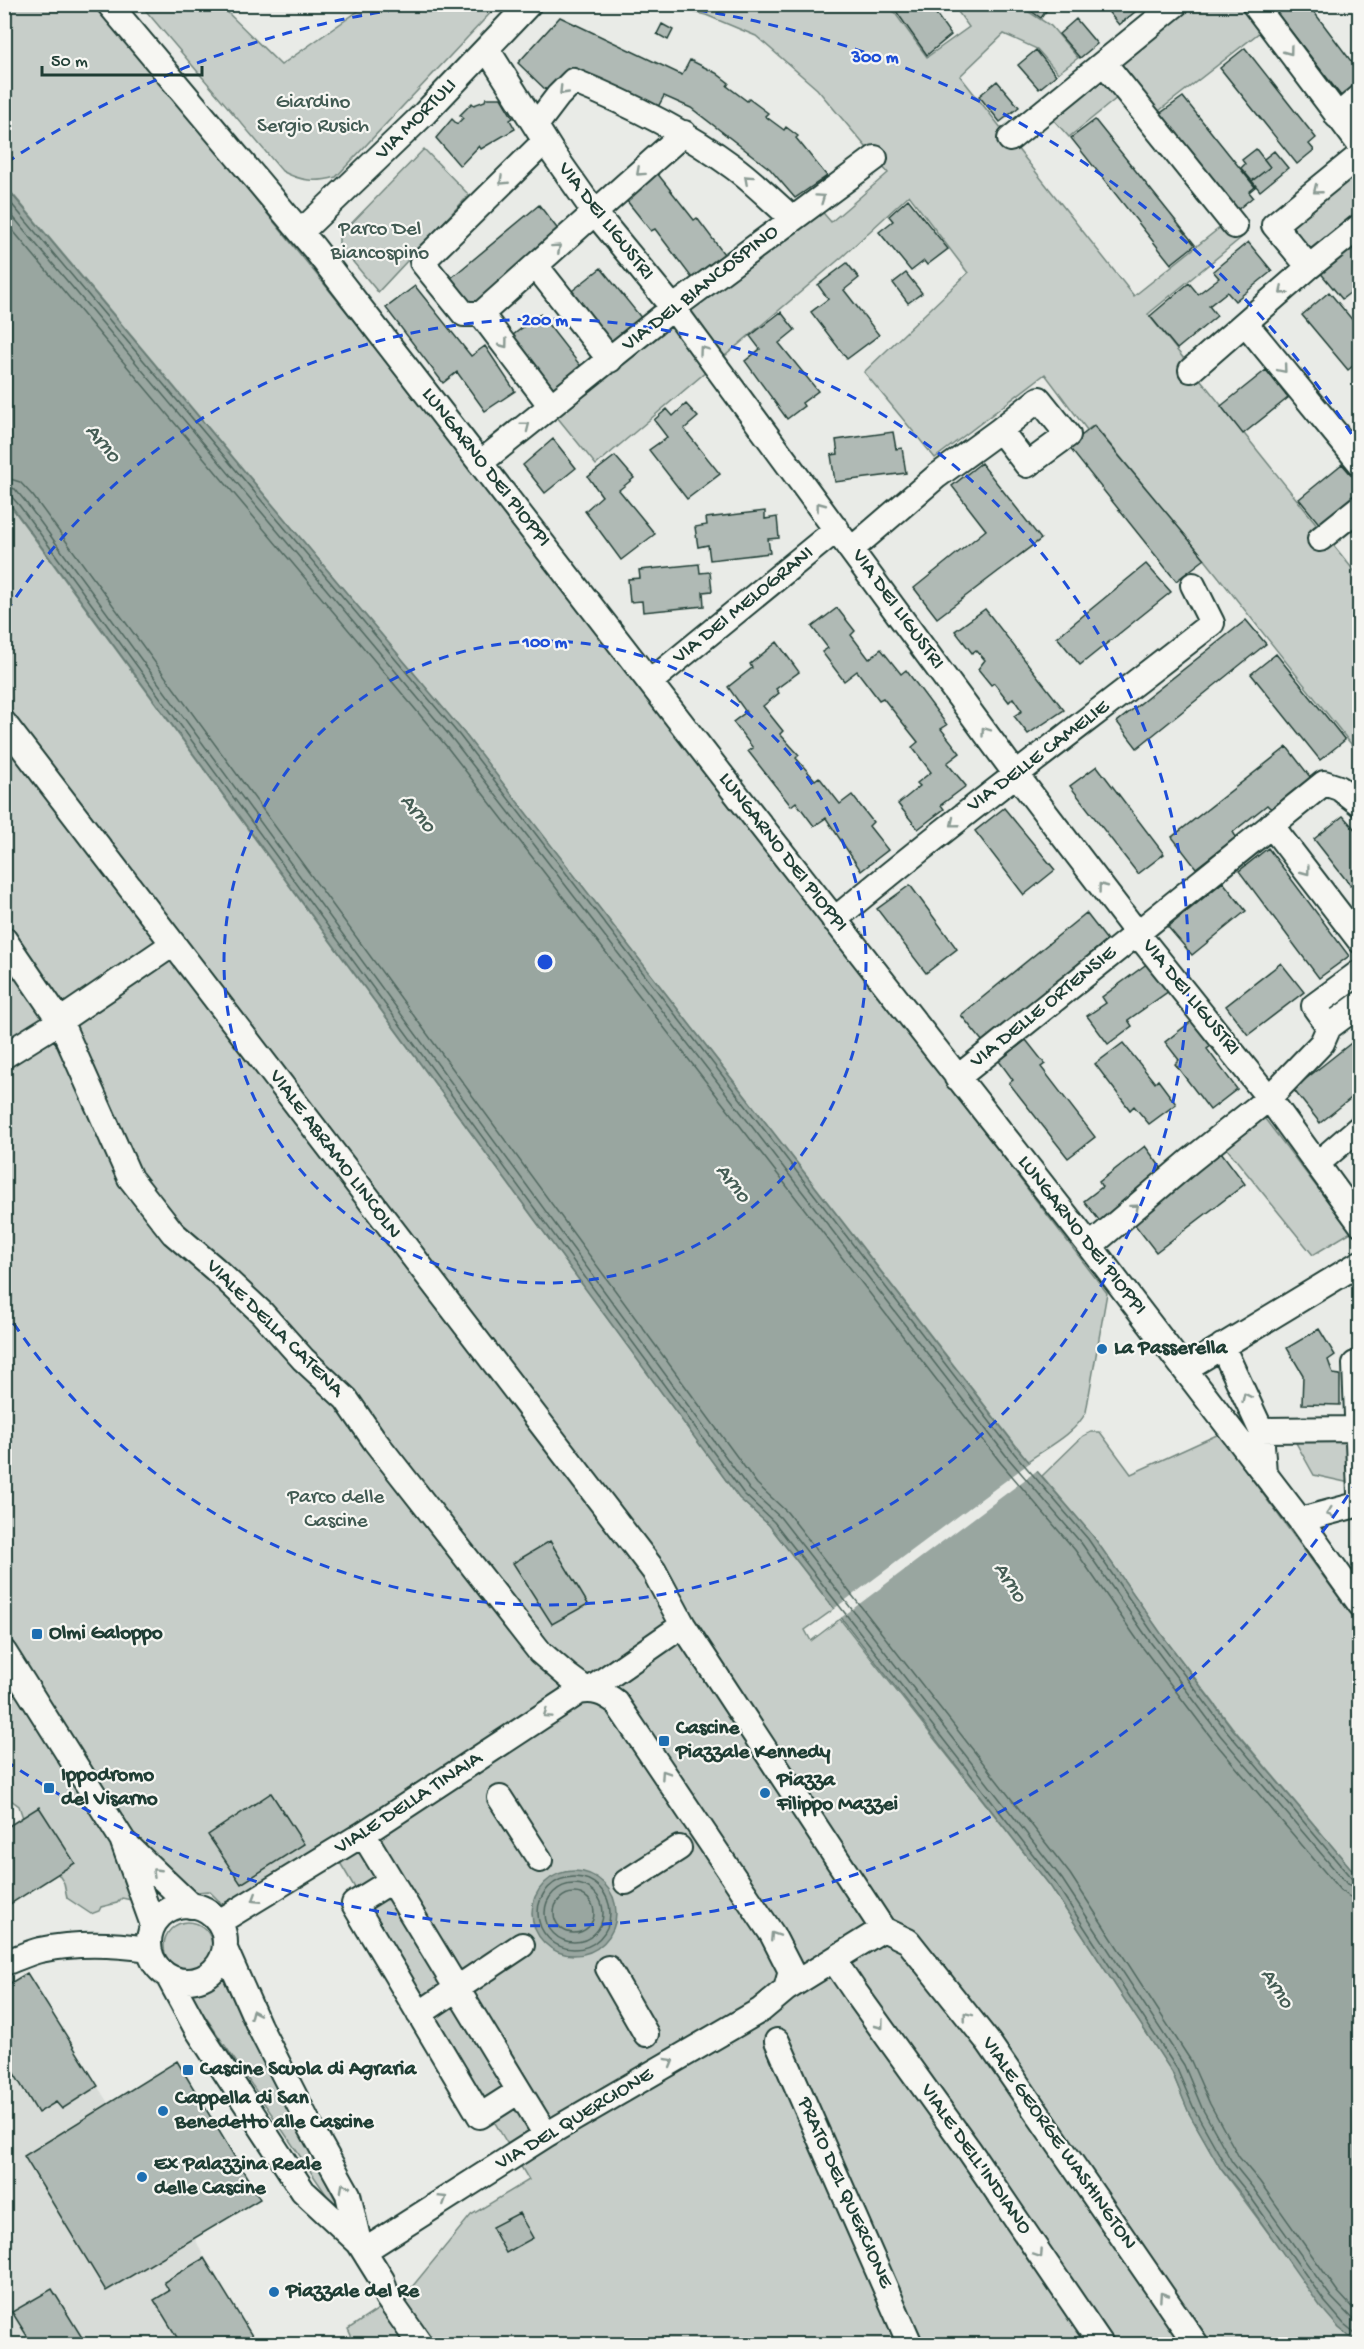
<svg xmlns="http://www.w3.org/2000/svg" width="1364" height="2349" font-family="'Gochi Hand',sans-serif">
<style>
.built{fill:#d8dcd8}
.green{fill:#c7cec9;stroke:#73867e;stroke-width:1.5}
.water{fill:#99a6a0;stroke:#687c75;stroke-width:1.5}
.pier{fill:#e9ebe7}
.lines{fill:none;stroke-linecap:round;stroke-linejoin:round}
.shore{stroke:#50675f;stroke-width:1.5}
.building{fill:#b0bab5;stroke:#1f3d34;stroke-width:1.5}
.minor-casing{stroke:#1f3d34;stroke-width:28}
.minor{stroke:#f6f6f2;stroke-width:24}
.oneway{stroke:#8a9a93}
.ring{fill:none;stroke:#1d4ed8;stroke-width:3;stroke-dasharray:10 8}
.poi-dot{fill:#1f6fb2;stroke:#f6f6f2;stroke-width:2}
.labels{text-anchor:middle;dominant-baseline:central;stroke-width:4.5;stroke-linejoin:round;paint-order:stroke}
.park-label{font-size:21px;fill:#415a52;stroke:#f6f6f2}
.street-label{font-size:21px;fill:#1f3d34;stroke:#f6f6f2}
.poi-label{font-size:21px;font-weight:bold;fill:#1f3d34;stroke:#f6f6f2;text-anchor:start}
.water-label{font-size:22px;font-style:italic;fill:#445c54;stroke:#f6f6f2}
.centre{fill:#1d4ed8;stroke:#f6f6f2;stroke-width:3}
.ring-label{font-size:18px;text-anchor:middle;font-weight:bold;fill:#1d4ed8;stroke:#f6f6f2;stroke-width:4.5;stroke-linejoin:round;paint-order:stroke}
</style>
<rect width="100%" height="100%" fill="#e9ebe7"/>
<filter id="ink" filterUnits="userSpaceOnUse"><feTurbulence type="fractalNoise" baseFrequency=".0167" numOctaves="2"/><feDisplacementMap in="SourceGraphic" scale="12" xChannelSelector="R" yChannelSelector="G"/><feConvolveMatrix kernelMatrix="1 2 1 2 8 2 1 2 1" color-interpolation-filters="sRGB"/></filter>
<g filter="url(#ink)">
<path class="built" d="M27,1973L108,2103L177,2061L260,2199L195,2238L204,2258L257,2344H5V1987Z"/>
<path class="green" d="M4,5H94C275,218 448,438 620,660C783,870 946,1081 1107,1293L1086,1412C1075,1434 1048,1447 1028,1461L464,733L5,185Z
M141,5H227L224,9L281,65L367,5H498L336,177C316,183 300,181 282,171Z
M662,5H889L927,57L969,27L953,5H1018L1051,26L1078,58L1058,73L1037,49L1004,34L960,76L1134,296L1227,222L1241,238L1148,314L1359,577V754L1206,561L1094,425L1087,430L1045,374L935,458L864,372L968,273L909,195L842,257L596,465L557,417L818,207L831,222L888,173L817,89L756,36L706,15Z
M1189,5H1248L1265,28L1146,121L1123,93L1069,137L1051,117Z
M424,149L469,195L378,292L339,245V236Z
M1359,161V218L1310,259L1281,226Z
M4,497L739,1498L769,1525L834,1609L805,1630L811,1641L840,1619L1051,1887L1172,2072L1189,2113L1221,2169L1339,2328L1359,2344H355L348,2329L412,2287L471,2215L529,2180L339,1861L335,1860L322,1844L264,1882L222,1904L209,1891C201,1891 193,1893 185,1892C160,1890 153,1882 131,1900L122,1898L117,1903L101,1907L99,1911L91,1914L67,1898L64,1883L24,1821L19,1806L11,1800L5,1787Z
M1262,1115L1351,1232L1313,1255L1224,1145Z
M1359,1421V1485L1314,1475L1285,1423Z
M1091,1432H1100L1131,1474L1219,1434L1359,1625V1878L1232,1727L1162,1635L1093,1536L1042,1476L1083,1436Z
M164 1946a24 24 0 1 1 48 0a24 24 0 1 1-48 0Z
M219,1976L222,1977L337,2203L334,2206L190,1994Z"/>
<path class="water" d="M4,185L464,733L1018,1449L1093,1536L1162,1635L1231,1727L1359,1878V2344L1339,2328L1320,2306L1242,2195L1221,2169L1189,2113L1172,2072L1051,1887L769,1525L739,1498L5,497Z
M532 1913a42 42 0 1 1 84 0a42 42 0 1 1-84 0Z"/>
<path class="pier" d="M1032,1461L1039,1469L838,1620L831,1611Z"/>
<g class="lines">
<path class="shore" d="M4,195L460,736L1014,1453L1088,1539L1157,1639L1226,1730L1352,1879L1360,1881
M4,206L454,741L1008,1458L1082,1544L1151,1643L1220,1735L1347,1884L1360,1889
M4,220L447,747L1001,1463L1075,1550L1143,1648L1213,1740L1340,1890L1350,1897L1360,1898
M4,477L20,482L33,496L757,1484L787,1512L1070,1874L1191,2061L1210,2104L1239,2157L1260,2182L1338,2292L1360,2316
M4,486L15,489L25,501L750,1490L780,1517L1062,1879L1184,2065L1202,2108L1232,2162L1253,2188L1331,2297L1360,2327
M4,494L10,495L19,505L744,1494L774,1522L1056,1884L1177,2069L1195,2111L1226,2166L1247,2192L1325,2302L1344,2324L1360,2337
M538 1913a36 36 0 1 1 72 0a36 36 0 1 1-72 0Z
M545 1913a29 29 0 1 1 58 0a29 29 0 1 1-58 0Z
M554 1913a20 20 0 1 1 40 0a20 20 0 1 1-40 0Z"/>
</g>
<path class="building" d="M891,4H929L951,35L927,55Z
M1021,4H1051L1041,18Z
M1102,4H1131L1136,11L1119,25Z
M1274,4H1308L1360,73L1356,78L1360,83V89L1345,101L1272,7Z
M560,17L682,75L690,60L716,73L729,83L727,86L747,101L749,99L768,113L765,116L784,130L786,127L798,136L796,138L827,176L795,198L770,169L691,108L664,96L658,107L571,68L549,93L518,63Z
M1076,19L1097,44L1080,58L1059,34Z
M662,24L673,30L668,40L657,34Z
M1245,48L1316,138L1309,144L1314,150L1297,164L1220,68Z
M1036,50L1056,75L1039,89L1018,65Z
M997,81L1019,107L1000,122L979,96Z
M1183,97L1255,187L1249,192L1253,197L1236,211L1158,115Z
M486,98H501L513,118L510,120L515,129L481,149L479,146L460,166L436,138L452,119L457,124L463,118L460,115L472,103L474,105L485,101Z
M1095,120L1195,245L1171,264L1071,138Z
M1256,149L1270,167L1252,181L1241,168L1245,164L1242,160Z
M1274,151L1288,168L1260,191L1252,181L1270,167L1264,159Z
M653,168L694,220L697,218L724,254L692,278L655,229L651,231L623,196Z
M908,199L948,249L927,265L924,261L911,271L879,232L893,221L889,216Z
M539,205L563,236L475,308L451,278Z
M1360,239V285L1342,299L1319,271Z
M1248,242L1272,271L1235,301L1227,292L1209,306L1217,316L1177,349L1150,316L1189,283L1198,294L1219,278L1213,271Z
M847,263L859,278L844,290L879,335L847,359L811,312L828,299L818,285Z
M601,268L643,320L610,345L568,294Z
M906,273L922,293L908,303L893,283Z
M415,286L471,356L485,346L515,391L485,411L457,372L443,383L386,308Z
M1329,292L1360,329V360L1348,370L1302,315Z
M781,312L795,330L779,343L818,391L802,403L804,406L787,419L745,361L760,349L750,336Z
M540,314L583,369L550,394L508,339Z
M1266,370L1288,398L1243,434L1221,406Z
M686,404L698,417L684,429L720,474L687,499L649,450L667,437L654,420L667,409L673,416Z
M1094,426L1205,559L1176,581L1068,446Z
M893,432L896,449L902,448L906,473L835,482L831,455L838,454L836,440Z
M553,439L576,468L545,493L523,465Z
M615,456L634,478L619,490L655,534L621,560L585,511L602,496L588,477Z
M981,463L1041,539L937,618L914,588L986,530L952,486Z
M1342,464L1360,485V494L1321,526L1299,499Z
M765,511V519L777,517L779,538L768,539L770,553L710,560L708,545L698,547L695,527L707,525L706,518Z
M699,564L700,573L710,572L712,591L703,592L704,606L643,612L642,601L630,602L628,579L640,578L639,570Z
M1146,564L1171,592L1080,665L1057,637Z
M837,608L855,631L851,635L869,659L881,649L901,674L906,670L947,725L941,729L960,753L947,763L966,786L941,805L944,809L918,829L898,804L920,786L917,783L931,772L912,747L918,742L883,698L879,700L857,671L844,681L822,652L828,648L812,627Z
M985,609L1064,710L1028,734L1014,716L1022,711L1013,698L1009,702L994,683L991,685L978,669L985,660L976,650L972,653L955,631Z
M1246,620L1266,644L1137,748L1117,722Z
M777,642L799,672L776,689L779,693L763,706L783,731L780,734L799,755L796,758L815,780L819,777L840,804L852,795L873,822L869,826L888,850L861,871L826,818L814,826L796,802L791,806L748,751L753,748L733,722L746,712L728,687L752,668L750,664Z
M1276,654L1345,740L1320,760L1251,674Z
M1287,747L1311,778L1271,809L1267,805L1233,832L1236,837L1196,868L1172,837Z
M1097,766L1164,854L1138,874L1070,786Z
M1004,808L1055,870L1024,895L975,831Z
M1343,816L1360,835V878L1350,885L1314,839Z
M1268,848L1349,956L1319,978L1239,871Z
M1223,882L1246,911L1192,955L1168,927Z
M910,885L957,949L926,973L877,909Z
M1086,913L1107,940L983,1042L961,1015Z
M1148,963L1169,991L1128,1020L1132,1026L1108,1044L1087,1016L1106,1003L1102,997Z
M1281,963L1304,992L1248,1035L1226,1006Z
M1193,1020L1212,1045L1207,1049L1237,1089L1210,1110L1175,1064L1179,1060L1165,1042Z
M1360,1036V1091L1320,1123L1293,1089Z
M1026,1040L1045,1064L1041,1067L1095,1137L1068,1158L1009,1083L1013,1080L999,1061Z
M1123,1043L1155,1083L1158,1080L1176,1104L1149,1124L1134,1106L1130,1110L1095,1064Z
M1145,1146L1165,1173L1105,1228L1084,1201L1102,1187L1099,1182Z
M1221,1152L1245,1184L1156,1252L1132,1221Z
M1319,1329L1335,1355L1328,1360L1333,1374L1340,1375V1405L1302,1404L1303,1375L1287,1348Z
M550,1541L588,1604L552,1624L513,1563Z
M271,1793L304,1844L241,1884L208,1835Z
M39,1807L75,1863L4,1908V1829Z
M27,1973L98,2086L62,2109L56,2102L38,2113L4,2057V1987Z
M177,2061L260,2199L106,2291L24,2156Z
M519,2213L533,2238L506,2253L492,2227Z
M204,2258L257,2344H181L154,2300L169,2291L164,2282Z
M52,2289L86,2344H32L12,2312Z"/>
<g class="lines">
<g class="minor-casing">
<path id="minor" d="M109,4L314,248L737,795L1090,1246L1300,1520L1360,1604
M1254,4L1360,145
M487,49L552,152L595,213L673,308L1015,773L1137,933L1269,1098L1317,1164
M1104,63L1235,226
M1337,116L1360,97
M536,125L558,96L573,81C630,104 683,130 732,166C753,181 772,201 792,218
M1010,139L1176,4
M545,141L422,262L464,314H481L551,406
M301,232L425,113L529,4
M536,266L610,360
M1309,267L1274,225L1360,155
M481,314L684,133
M1246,324L1360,463
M1191,370L1309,267L1360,226
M480,463L673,308L875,158
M1320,539L1360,507
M852,549L937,476L1000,430L1027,465L1068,435L1039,399L1000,430
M650,682L837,529
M4,723L654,1571L683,1625L883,1929L908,1941L989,2043L1196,2344
M1271,825L1360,941
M834,920C957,817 1086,722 1212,623L1193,585
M4,939L60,1021L130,1178L173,1233L215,1269L262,1313L303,1359L346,1399L375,1441L540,1652L569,1677L588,1691L683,1625
M1360,972L1314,1006L1329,1027L1360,1004
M4,1056L60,1021L173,944
M957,1078L1324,783L1339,788L1360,804
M1360,1127L1317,1164L1360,1223
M1090,1246L1190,1161L1269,1098L1322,1043L1329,1027
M1222,1346L1261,1430L1264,1473
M1360,1364H1355L1360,1493
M1185,1369L1360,1263
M1261,1430L1357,1429
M1300,1520L1360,1504
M4,1652L122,1839L153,1925
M500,1798L540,1860
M363,1834L546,2135
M125,1843L191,1906
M391,1881L354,1904L480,2116L519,2091
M626,1882L679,1848
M149 1943a38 38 0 1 1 76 0a38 38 0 1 1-76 0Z
M219,1922L363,1834L579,1692C594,1689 604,1693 616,1702L772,1934L791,1971L786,1989
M225,1949L259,2026L311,2128L348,2194L359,2243
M839,1957V1968L856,1993L969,2150L1101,2344
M4,1963C16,1959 28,1953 40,1950C74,1943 114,1944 148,1949
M608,1968L646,2034
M168,1976L195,2026L303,2191L359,2243L382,2280L387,2297L420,2344
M419,2014L522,1945
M777,2041L910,2344
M364,2251L546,2135L761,2010L786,1989L883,1929"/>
</g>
<use href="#minor" class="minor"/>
</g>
<defs><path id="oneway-chevron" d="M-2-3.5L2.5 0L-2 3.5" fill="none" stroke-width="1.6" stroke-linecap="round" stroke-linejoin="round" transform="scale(1.5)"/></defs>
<g class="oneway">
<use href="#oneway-chevron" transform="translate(1289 51) rotate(53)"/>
<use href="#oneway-chevron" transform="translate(563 91) rotate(134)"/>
<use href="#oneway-chevron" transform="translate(640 172) rotate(138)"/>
<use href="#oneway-chevron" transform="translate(748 179) rotate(-138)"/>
<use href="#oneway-chevron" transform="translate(503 181) rotate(136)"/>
<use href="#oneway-chevron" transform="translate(1317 190) rotate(141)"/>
<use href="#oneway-chevron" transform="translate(821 198) rotate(-35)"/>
<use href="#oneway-chevron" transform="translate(557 248) rotate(-42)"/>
<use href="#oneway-chevron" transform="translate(1283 291) rotate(138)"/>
<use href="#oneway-chevron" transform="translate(504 344) rotate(53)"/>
<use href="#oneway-chevron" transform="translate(703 350) rotate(-126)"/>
<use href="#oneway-chevron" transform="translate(1283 369) rotate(50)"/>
<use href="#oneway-chevron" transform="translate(526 426) rotate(-38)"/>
<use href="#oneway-chevron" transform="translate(820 506) rotate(-127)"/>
<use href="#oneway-chevron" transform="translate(985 731) rotate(-126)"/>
<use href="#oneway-chevron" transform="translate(954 823) rotate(141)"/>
<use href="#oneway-chevron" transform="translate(1306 871) rotate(53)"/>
<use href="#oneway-chevron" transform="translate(1102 887) rotate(-127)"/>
<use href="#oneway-chevron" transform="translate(1135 1208) rotate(-40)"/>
<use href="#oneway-chevron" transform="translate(1246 1397) rotate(-115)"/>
<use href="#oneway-chevron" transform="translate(1330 1513) rotate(163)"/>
<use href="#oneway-chevron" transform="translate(547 1714) rotate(146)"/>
<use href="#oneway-chevron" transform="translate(665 1774) rotate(-124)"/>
<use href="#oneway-chevron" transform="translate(156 1872) rotate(-136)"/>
<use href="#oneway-chevron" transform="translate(256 1899) rotate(148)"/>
<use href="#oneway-chevron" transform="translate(774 1936) rotate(-123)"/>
<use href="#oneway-chevron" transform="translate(254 2014) rotate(-114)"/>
<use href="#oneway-chevron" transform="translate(967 2016) rotate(-128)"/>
<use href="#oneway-chevron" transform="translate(880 2025) rotate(53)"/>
<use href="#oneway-chevron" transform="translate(670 2062) rotate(-30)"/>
<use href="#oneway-chevron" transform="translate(344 2187) rotate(-118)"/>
<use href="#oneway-chevron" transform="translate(443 2199) rotate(-32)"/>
<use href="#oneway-chevron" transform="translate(1039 2254) rotate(56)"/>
<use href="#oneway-chevron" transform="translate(1163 2296) rotate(-124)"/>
</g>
</g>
<g class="ring">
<circle cx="545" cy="962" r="321"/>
<path d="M6 612A643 643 0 1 1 6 1312"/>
<path d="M1358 1480A964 964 0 0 1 6 1761M6 163A964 964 0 0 1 428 5M662 5A964 964 0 0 1 1358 444"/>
</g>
<g class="poi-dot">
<circle cx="1102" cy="1349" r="6"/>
<rect x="31" y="1628" width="12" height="12" rx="3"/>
<rect x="658" y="1735" width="12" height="12" rx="3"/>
<rect x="43" y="1782" width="12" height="12" rx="3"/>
<circle cx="765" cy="1793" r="6"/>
<rect x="182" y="2064" width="12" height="12" rx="3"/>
<circle cx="163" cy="2111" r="6"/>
<circle cx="142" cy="2177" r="6"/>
<circle cx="274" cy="2292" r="6"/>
</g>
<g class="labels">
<g class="park-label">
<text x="313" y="103">Giardino<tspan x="313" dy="24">Sergio Rusich</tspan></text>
<text x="380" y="230">Parco Del<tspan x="380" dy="24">Biancospino</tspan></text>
<text x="336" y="1498">Parco delle<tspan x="336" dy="24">Cascine</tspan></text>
</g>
<g class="street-label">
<text transform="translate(417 120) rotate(-45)">VIA MORTULI</text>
<text transform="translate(605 222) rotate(52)">VIA DEI LIGUSTRI</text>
<text transform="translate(701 289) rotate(-38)">VIA DEL BIANCOSPINO</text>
<text transform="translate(485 468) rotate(52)">LUNGARNO DEI PIOPPI</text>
<text transform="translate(744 606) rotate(-39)">VIA DEI MELOGRANI</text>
<text transform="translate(897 610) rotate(54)">VIA DEI LIGUSTRI</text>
<text transform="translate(1039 757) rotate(-37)">VIA DELLE CAMELIE</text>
<text transform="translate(782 853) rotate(52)">LUNGARNO DEI PIOPPI</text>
<text transform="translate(1190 998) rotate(51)">VIA DEI LIGUSTRI</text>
<text transform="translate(1044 1008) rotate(-39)">VIA DELLE ORTENSIE</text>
<text transform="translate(334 1155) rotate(53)">VIALE ABRAMO LINCOLN</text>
<text transform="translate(1081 1236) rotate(52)">LUNGARNO DEI PIOPPI</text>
<text transform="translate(274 1329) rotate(45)">VIALE DELLA CATENA</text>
<text transform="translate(409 1804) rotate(-33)">VIALE DELLA TINAIA</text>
<text transform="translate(575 2120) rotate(-31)">VIA DEL QUERCIONE</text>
<text transform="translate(1058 2144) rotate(55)">VIALE GEORGE WASHINGTON</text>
<text transform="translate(975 2160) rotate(55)">VIALE DELL'INDIANO</text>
<text transform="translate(844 2193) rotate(66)">PRATO DEL QUERCIONE</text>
</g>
<g class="poi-label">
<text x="1114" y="1349">La Passerella</text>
<text x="49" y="1634">Olmi Galoppo</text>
<text x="676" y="1729">Cascine<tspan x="676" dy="24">Piazzale Kennedy</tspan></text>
<text x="61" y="1776">Ippodromo<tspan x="61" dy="24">del Visarno</tspan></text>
<text x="777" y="1781">Piazza<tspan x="777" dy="24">Filippo Mazzei</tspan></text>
<text x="200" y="2070">Cascine Scuola di Agraria</text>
<text x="175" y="2099">Cappella di San<tspan x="175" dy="24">Benedetto alle Cascine</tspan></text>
<text x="154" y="2165">Ex Palazzina Reale<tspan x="154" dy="24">delle Cascine</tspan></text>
<text x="286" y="2292">Piazzale del Re</text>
</g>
<g class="water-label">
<text transform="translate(102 444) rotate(50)">Arno</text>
<text transform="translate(417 814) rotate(50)">Arno</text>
<text transform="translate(732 1184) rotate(52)">Arno</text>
<text transform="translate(1009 1583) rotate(57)">Arno</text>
<text transform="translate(1276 1989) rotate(57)">Arno</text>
</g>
</g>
<circle cx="545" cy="962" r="9" class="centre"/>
<g class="ring-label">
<text x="875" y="62">300 m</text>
<text x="545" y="325">200 m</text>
<text x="545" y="647">100 m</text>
</g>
<rect width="1364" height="2349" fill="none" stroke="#f6f6f2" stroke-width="24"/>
<rect x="12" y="12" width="1340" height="2325" fill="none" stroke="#1f3d34" stroke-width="2" filter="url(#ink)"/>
<path d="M42 66v9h160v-9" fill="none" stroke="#1f3d34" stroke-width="3"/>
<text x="51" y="66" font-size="18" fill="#1f3d34" stroke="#f6f6f2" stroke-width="4.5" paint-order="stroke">50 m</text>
</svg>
